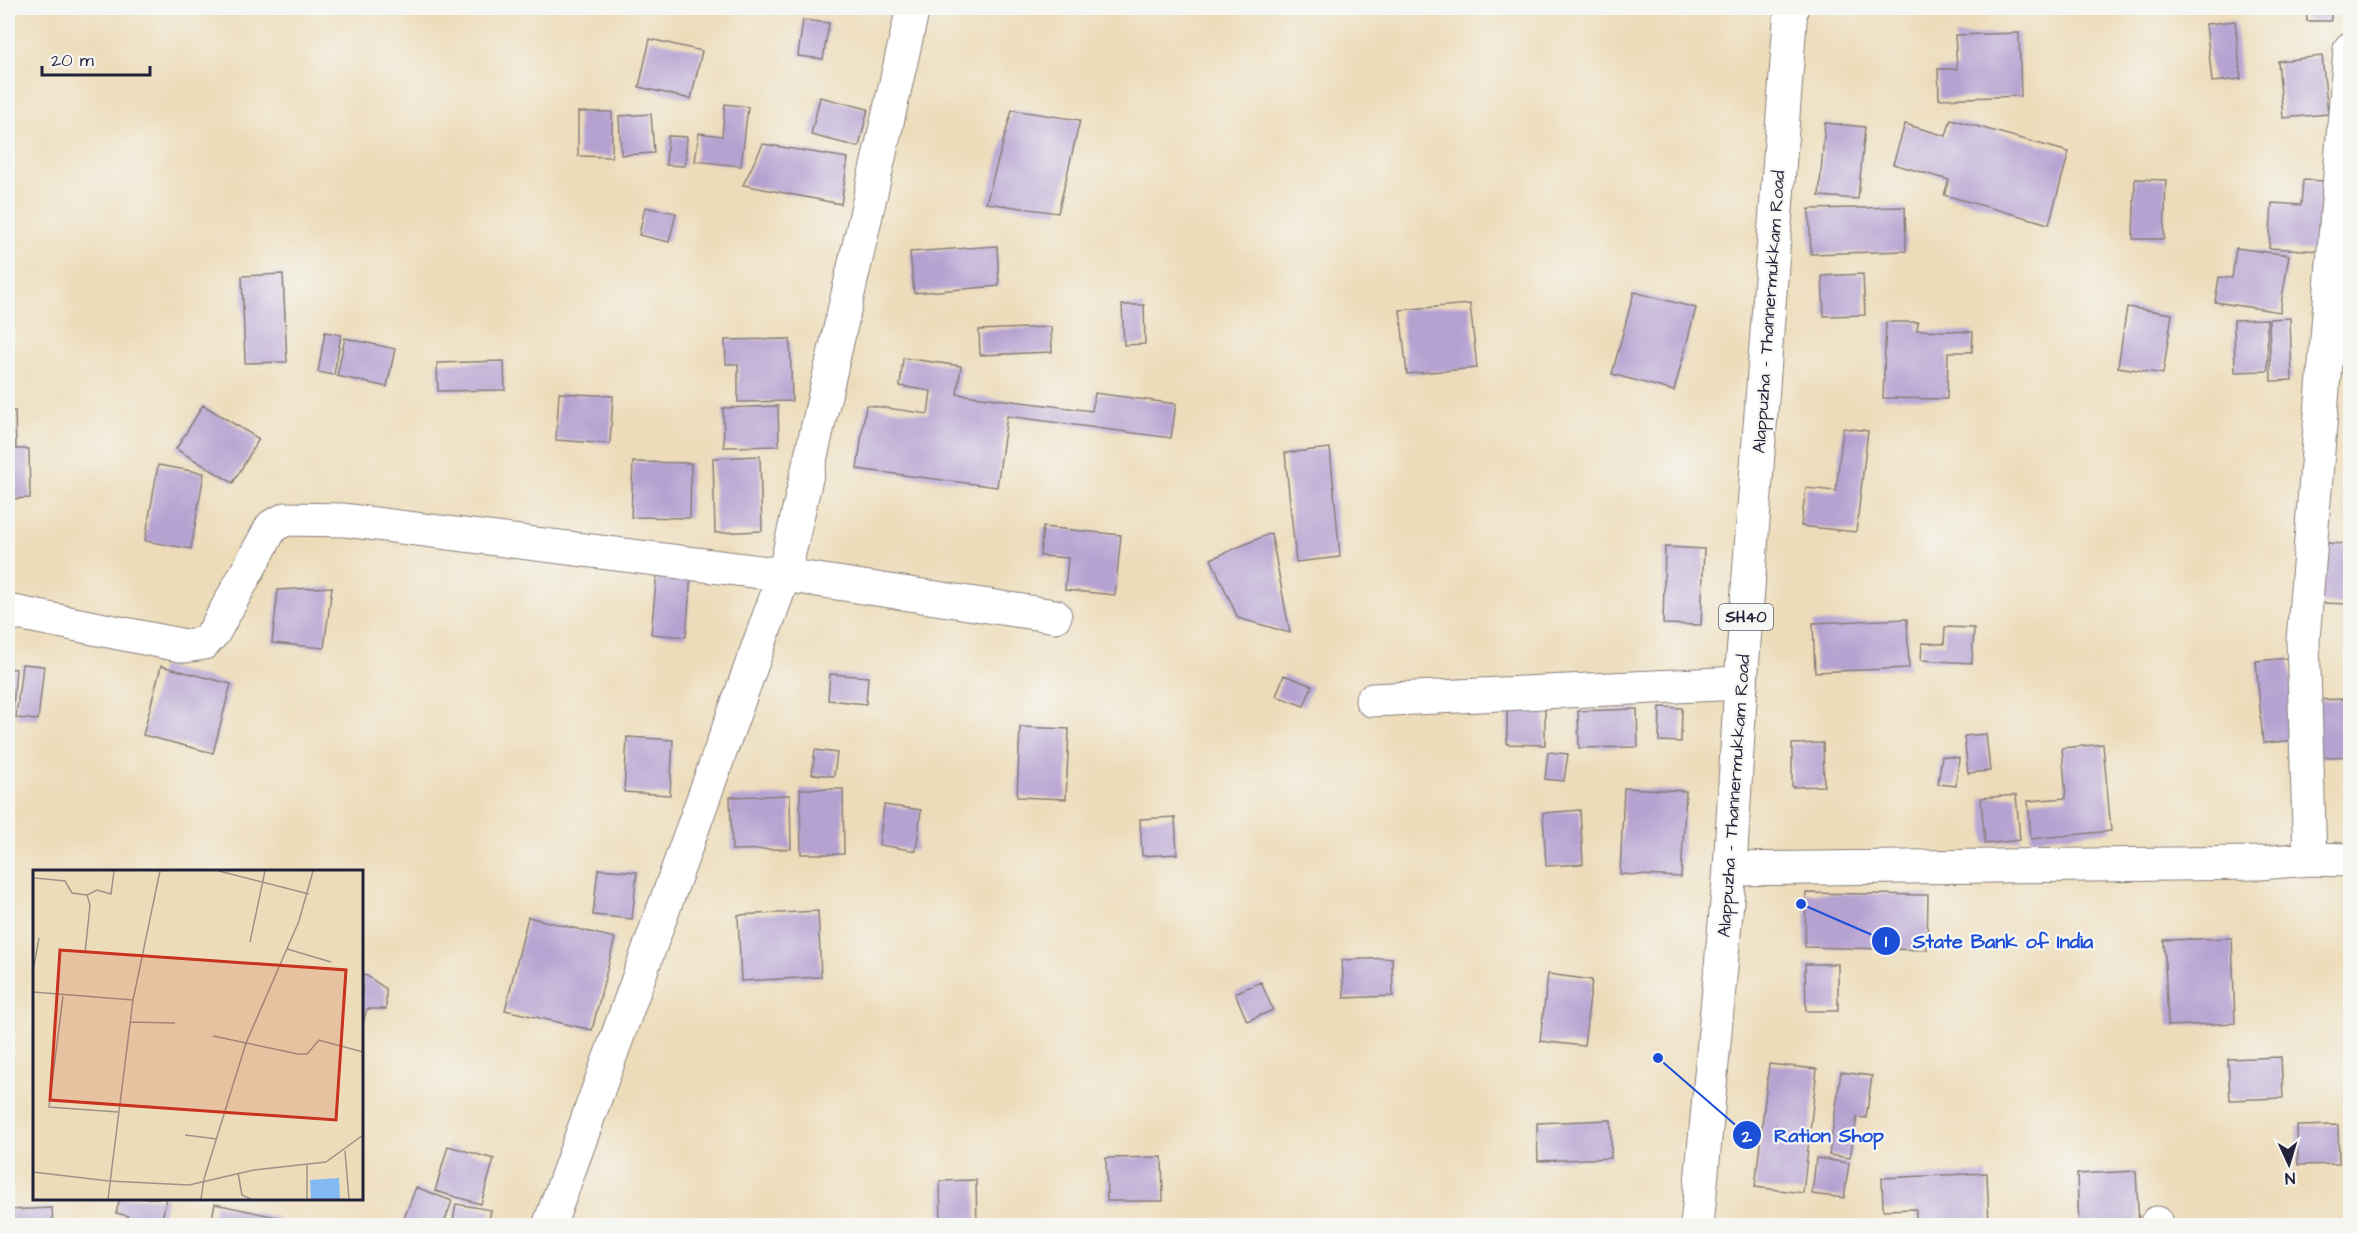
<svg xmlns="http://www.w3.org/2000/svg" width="2358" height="1233" font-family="'Architects Daughter',sans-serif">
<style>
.building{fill:#b6a2d1}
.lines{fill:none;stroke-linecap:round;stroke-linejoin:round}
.minor-casing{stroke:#887f7a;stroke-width:35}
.major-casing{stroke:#887f7a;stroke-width:35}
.minor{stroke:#fff;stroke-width:33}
.major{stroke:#fff;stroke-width:33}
.labels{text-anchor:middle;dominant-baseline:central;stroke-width:4.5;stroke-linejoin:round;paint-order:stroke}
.shield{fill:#f6f6f2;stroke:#626272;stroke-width:1.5}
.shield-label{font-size:16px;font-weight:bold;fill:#22223b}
.street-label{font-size:18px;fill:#22223b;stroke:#f6f6f2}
.inset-road{fill:none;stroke:#9c9287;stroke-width:1.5}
.view{fill:#c8321e;fill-opacity:0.15;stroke:#c8321e;stroke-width:3}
.inset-edge{fill:none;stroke:#22223b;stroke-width:3}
.leader{fill:none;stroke:#1d4ed8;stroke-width:2}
.callout-dot{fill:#1d4ed8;stroke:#f6f6f2;stroke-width:2}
.mark-label{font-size:18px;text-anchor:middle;font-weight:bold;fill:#fff}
.callout-label{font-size:20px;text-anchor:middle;font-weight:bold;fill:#1d4ed8;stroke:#f6f6f2;stroke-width:4.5;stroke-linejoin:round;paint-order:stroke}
</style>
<rect width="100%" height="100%" fill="#f6f6f2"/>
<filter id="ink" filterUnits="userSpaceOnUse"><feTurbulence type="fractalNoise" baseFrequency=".0167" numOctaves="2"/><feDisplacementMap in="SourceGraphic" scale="12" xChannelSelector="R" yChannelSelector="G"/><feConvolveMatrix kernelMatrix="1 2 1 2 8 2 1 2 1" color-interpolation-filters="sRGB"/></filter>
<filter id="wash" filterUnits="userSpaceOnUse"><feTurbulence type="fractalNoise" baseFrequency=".008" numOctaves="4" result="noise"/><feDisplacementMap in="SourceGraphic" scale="24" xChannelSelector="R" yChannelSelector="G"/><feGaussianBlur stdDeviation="1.35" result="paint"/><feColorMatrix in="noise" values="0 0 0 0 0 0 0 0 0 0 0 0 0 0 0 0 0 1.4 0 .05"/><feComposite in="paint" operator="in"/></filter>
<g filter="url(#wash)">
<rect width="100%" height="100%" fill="#eddcb9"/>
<g id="blocks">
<path class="building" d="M2306,8H2331V21H2307Z
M803,20L829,23L823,59L798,56Z
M2235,21L2241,79L2212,82L2206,24Z
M2019,33L2021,96L1939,99L1938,69H1957L1955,35Z
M650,39L702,51L691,99L639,87Z
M2322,56L2328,114L2283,118L2278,61Z
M820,97L868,109L859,147L811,135Z
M725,104L748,107L741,166L695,161L699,133L722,136Z
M1012,110L1080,120L1058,213L986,203Z
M578,112H612V157L578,156Z
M651,114L654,153L621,155L619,116Z
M1951,119L2069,152L2049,224L1944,195L1949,180L1893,164L1905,124L1946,136Z
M1825,123L1865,127L1858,199L1819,196Z
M668,136L687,137L685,166L666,165Z
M763,144L848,158L841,204L743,185Z
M2135,179L2166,180L2164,239H2133Z
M2303,180L2325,181L2321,251L2269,248L2272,203L2301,205Z
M645,207L676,213L669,242L639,235Z
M1905,207L1906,251L1811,254L1809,209Z
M997,246L999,286L914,293L910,252Z
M2236,248L2289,255L2280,312L2215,302L2219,277L2232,278Z
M283,274L287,362L245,363L242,276Z
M1863,274L1865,315L1824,316L1822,276Z
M2344,283H2350V329H2346Z
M1634,292L1696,308L1674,391L1612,374Z
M1470,304L1477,368L1407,374L1400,310Z
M1122,305H1144L1145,344L1124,345Z
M2127,307L2172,314L2163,374L2118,367Z
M2290,318L2292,380L2271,381L2269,319Z
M2267,319L2268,371L2235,372L2234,320Z
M1886,322H1918L1917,330L1973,332L1972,352H1948L1947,399L1883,398Z
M1051,327L1052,352L980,355L979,330Z
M325,332L341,335L334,375L318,372Z
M345,338L395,349L387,387L337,376Z
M790,339L792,401L738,402V364H726L725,340Z
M903,358L961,366L957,394L1092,411L1095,393L1176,404L1171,438L1007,416L997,487L857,469L866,405L928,414L931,391L900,386Z
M504,361L505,390L438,391L437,363Z
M559,393L613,396L610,444L556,440Z
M203,405L259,439L233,483L176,449Z
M778,406L779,446L724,447L723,408Z
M8,411H15L16,449H29L30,498L8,499Z
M1843,428L1868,431L1856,532L1801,526L1806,488L1836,491Z
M1330,448L1340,557L1296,562L1285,453Z
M760,456L762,531L715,533L713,458Z
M633,462L691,463L690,518L631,517Z
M158,465L204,473L191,549L145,541Z
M1043,527L1121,535L1115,595L1065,590L1068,558L1040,556Z
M1271,533L1290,633L1238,618L1211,559Z
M2323,543L2350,544V604L2320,603Z
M1665,547L1704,549L1701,625L1663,624Z
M657,572L691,575L686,637L651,634Z
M332,587L324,648L272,643L278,590Z
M1907,619L1909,668L1815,672L1813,623Z
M1945,627L1974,628L1972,663L1921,660L1922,643L1944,644Z
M2289,658L2297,740L2263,743L2256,661Z
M22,664L44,666L38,720L16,718Z
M161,666L231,684L213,753L143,735Z
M8,668L16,669L13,707L8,706Z
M830,674L868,677L866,704L828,700Z
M1284,675L1312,686L1304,706L1276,696Z
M2350,699V756L2310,758L2308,700Z
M1507,706L1545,707V745L1507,744Z
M1660,707L1682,708L1681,742L1659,741Z
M1637,709L1638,747L1579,748L1578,711Z
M1020,727L1069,729L1066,799L1017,797Z
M1986,734L1990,771L1968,773L1964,736Z
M627,737L673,740L670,795L624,792Z
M1823,743L1824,786L1792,787V744Z
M2103,744L2111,831L2031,839L2028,801L2066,798L2062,748Z
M815,750L837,753L834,776L812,774Z
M1548,752L1568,754L1564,781L1545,779Z
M1942,756L1959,758L1956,786L1938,784Z
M1624,788L1686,791L1681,877L1620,874Z
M800,789H843L844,854H801Z
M790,795L791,849L732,850L730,797Z
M2016,795L2020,840L1985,844L1981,798Z
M884,805L921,810L916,851L879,845Z
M1580,810L1583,864L1546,866L1543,813Z
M1175,817L1177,854L1142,856L1140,819Z
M598,869L637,872L632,919L593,915Z
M1806,893L1928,895L1927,950L1805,947Z
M818,911L821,977L741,981L738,915Z
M528,917L615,938L592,1030L505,1010Z
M2232,938L2235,1023L2168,1026L2164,940Z
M1392,958L1393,996L1344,998L1342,960Z
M1805,964H1838V1011H1806Z
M1548,974L1592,980L1584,1046L1540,1041Z
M362,975L367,976L386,989V1009H367L362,1026Z
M1261,982L1273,1010L1247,1021L1235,993Z
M2281,1057L2283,1098L2230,1100L2228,1059Z
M1769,1064L1817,1069L1803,1193L1755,1187Z
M1841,1072L1872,1076L1866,1118L1857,1117L1850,1158L1829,1155Z
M1611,1120V1158L1538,1161L1537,1123Z
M2338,1125L2339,1164L2298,1165L2297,1126Z
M448,1146L494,1159L481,1204L435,1191Z
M1162,1157L1163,1201H1107L1106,1158Z
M1816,1158L1849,1163L1844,1198L1812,1194Z
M2136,1171L2139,1226H2079L2077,1174Z
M1987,1173L1989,1226H1916V1209L1883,1210L1882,1178Z
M976,1180L977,1226H941L940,1181Z
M416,1187L452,1201L443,1226H401Z
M120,1198H167L160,1226H125L128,1216L116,1213Z
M215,1204L277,1217L276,1226H210Z
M456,1204L491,1210L488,1226H452Z
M52,1208L53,1226H8V1210Z
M1038,1221L1060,1224V1226H1038Z
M1747,1221L1785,1224V1226H1747Z"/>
</g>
</g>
<g filter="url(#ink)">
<use href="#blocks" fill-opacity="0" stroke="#887f7a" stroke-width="1.5"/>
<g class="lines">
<g class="minor-casing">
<path id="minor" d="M8,611L185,646L204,643L214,632L272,526L286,519L344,520L784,575L1055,616
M1372,700L1741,683
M2310,859L2303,640L2350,49
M1730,869L2259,863L2310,859L2350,860
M2157,1226V1223"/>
</g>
<g class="major-casing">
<path id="major" d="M549,1226L784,575L913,8
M1697,1226L1730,869L1741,683L1791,8"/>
</g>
<use href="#minor" class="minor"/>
<use href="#major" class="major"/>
</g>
</g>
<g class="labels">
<rect class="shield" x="1719" y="604" width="54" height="26" rx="4.5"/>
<g class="shield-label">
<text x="1746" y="617">SH40</text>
</g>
<g class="street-label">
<text transform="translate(1769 312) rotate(-86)">Alappuzha - Thannermukkam Road</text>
<text transform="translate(1734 796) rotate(-86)">Alappuzha - Thannermukkam Road</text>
</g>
</g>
<g transform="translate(33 870)">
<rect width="330" height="330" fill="#eddcb9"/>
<path d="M306,308L307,329H278L277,310Z" fill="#84baf3"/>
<path class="inset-road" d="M186,1L276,24M2,8L32,11L39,23L54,25M217,72L232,1M254,79L298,92M52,83L57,35L54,25L64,20L78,24L81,1M0,101L6,68M0,122L100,130M30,126L16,237L85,242M97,152L142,153M180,166L265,184H274L286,170L330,182M152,265L184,269M312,281L316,329M274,294V329M0,302L76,311M205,303L209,325L218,329M171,309L213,173L266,51L280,1M76,311L156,315L221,300L293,292L330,265M75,329L100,130L127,1M168,329L171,309"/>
<path class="view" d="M27,80L313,100L303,250L17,230Z"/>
<rect width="330" height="330" class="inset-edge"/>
</g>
<path class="leader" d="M1801 904L1886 941M1658 1058L1747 1135"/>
<g class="callout-dot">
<circle cx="1801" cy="904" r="6"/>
<circle cx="1658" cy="1058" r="6"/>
<circle cx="1886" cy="941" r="15"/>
<circle cx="1747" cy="1135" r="15"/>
</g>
<g class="mark-label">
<text x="1886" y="947">1</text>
<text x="1747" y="1142">2</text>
</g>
<g class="callout-label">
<text x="2003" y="948">State Bank of India</text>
<text x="1829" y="1142">Ration Shop</text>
</g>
<rect width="2358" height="1233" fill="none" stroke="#f6f6f2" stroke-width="30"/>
<g transform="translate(2289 1164) rotate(176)" stroke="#f6f6f2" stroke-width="4.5" paint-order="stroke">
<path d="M0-4.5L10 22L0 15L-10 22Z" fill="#22223b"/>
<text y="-9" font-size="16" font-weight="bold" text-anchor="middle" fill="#22223b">N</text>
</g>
<path d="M42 66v9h108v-9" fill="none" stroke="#22223b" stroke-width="3"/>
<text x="51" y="66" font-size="18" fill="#22223b" stroke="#f6f6f2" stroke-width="4.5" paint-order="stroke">20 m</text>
</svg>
